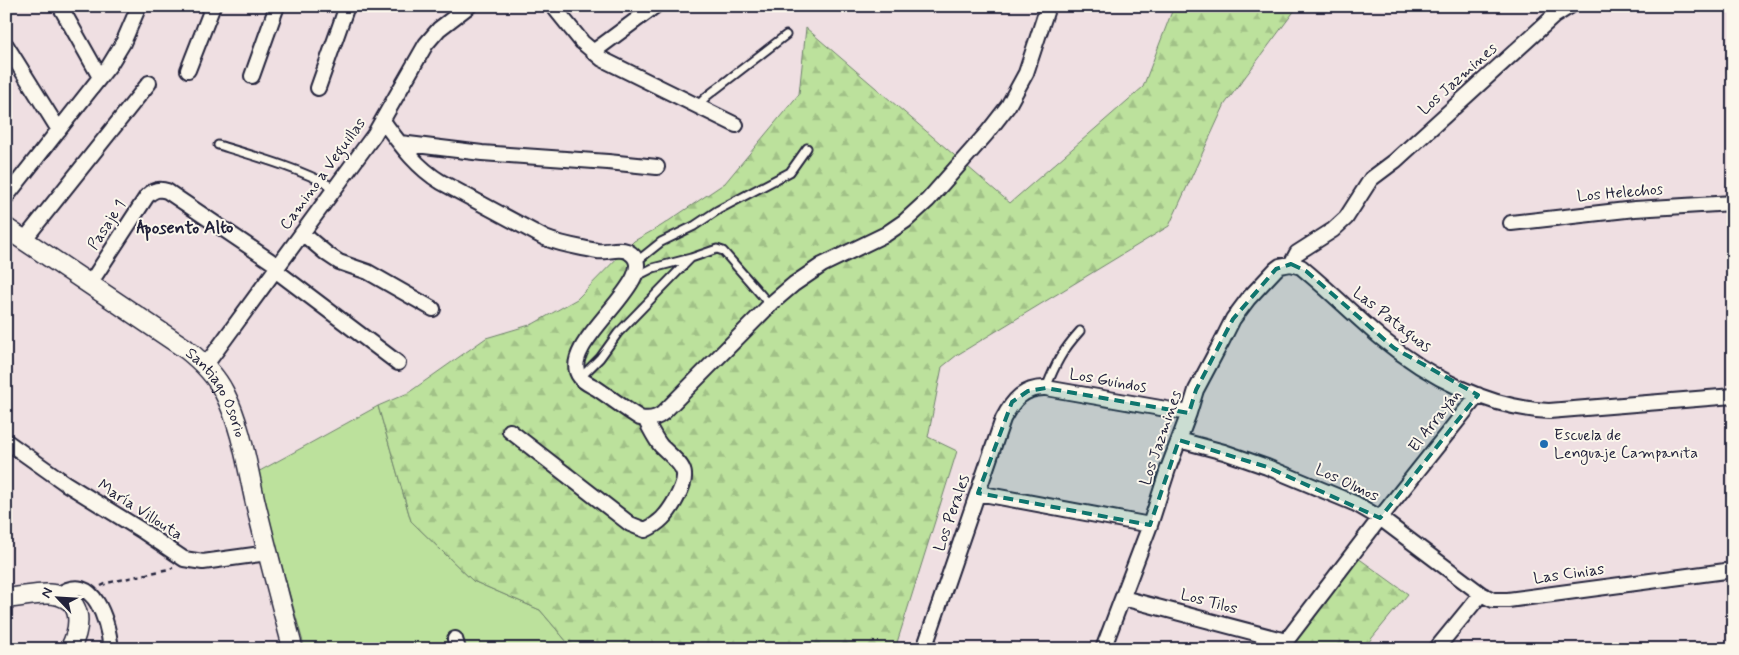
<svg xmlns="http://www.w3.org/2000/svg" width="1739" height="655" font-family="Mynerve,sans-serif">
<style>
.grass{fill:#bce19c;stroke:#6f826c}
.forest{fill:url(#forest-firs);stroke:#6f826c}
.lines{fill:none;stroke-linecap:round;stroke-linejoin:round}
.lane-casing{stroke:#22223b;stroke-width:11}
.street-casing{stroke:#22223b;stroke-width:18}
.secondary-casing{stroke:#22223b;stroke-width:22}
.path{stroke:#22223b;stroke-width:2.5;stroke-dasharray:5 4;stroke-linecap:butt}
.lane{stroke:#fbf7ec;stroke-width:7}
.street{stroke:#fbf7ec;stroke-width:14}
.secondary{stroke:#fbf7ec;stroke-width:19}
.marked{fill:#0f766e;fill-opacity:0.2;stroke:#0f766e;stroke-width:4;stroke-dasharray:10 6;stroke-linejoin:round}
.poi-dot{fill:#1f6fb2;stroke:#fbf7ec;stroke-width:2}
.labels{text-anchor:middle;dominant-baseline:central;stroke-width:4;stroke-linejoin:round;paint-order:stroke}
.street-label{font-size:16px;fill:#22223b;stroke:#fbf7ec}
.poi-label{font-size:16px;fill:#22223b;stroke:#fbf7ec;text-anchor:start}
.neighbourhood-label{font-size:18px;font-weight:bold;fill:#22223b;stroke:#fbf7ec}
</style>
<defs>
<pattern id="forest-firs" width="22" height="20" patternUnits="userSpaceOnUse" patternTransform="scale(1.25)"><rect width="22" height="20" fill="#bce19c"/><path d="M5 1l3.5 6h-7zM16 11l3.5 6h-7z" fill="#a1c187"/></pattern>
</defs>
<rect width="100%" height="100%" fill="#efdfe2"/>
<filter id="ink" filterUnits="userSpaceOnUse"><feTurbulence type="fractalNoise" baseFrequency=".02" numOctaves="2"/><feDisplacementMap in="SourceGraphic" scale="10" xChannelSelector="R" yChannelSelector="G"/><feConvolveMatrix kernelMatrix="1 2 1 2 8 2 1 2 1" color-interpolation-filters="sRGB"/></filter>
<g filter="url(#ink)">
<path class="grass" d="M378,406L411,521L473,581L540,610L573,649H305L256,473Z"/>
<path class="forest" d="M1174,6H1298L1225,104L1169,226L957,355L942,367L928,437L957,451L895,649H573L540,610L473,581L411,521L378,406L408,393L486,338L533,324L577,299L634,241L661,226L725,183L799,94L806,28L1010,203L1143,87Z
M1354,555L1408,594L1363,649H1281Z"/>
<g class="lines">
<g class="lane-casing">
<path id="lane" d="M697,106L707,96L786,35
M218,145C258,157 298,168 335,188
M636,262L661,242L694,226L718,210L790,172L807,148
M635,277L653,268L691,258
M580,378L600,358L618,333L691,258L717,249L723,251L770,305
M1046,388C1056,363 1062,351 1080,331"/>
</g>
<g class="street-casing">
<path id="street" d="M60,6L100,77
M553,6L582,42L602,59L736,125
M6,45L59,130
M593,52L655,6
M188,70L213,6
M252,76L277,6
M318,88L347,6
M383,121C400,144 416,167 441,182L545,238C562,245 579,247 597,251C606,253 617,247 627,251C671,274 554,344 580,377C583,382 591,385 596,388C611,398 625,409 640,418C649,420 656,419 663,413L773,302L794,284L822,265L886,234L905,221L928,200L987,133L1008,106L1026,73L1048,6
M400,143L482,153L608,162L657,167
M6,197L109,66L123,43L139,6
M1511,223L1635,209L1733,203
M302,233L327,254L339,262L368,272L433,309
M24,240L149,83
M1291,264L1297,253L1333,230L1346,218L1371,179L1395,161L1554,16L1570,6
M275,270L398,363
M89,285L147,196C153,190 159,188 167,191L278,266
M205,366L374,135L426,44L439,29L469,6
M510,431L630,524L645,530C659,524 667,515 675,501C692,470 684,468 661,446C655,439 650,428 645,419
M1179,440L1224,452L1267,467L1356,504L1380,518L1481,594L1493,600H1508L1733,570
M6,441L65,483L141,530L184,559L203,562L268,553
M978,493L1150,525
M58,595C95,569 108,624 111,649
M1123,598L1286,641
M455,639L458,649
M924,649L1003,419C1013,400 1024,387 1046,388L1189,413
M1103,649L1150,525L1168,469L1189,413L1196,390L1222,341L1233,319L1248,299L1276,269L1280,266L1291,264L1301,267C1329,290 1354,315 1381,338C1428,377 1488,408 1549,411L1733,396
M1280,649L1380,518L1478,395
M1436,649L1481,594"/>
</g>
<g class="secondary-casing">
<g id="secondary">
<path id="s1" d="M6,228L186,349C201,361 215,374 224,392C241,425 247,465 255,501C267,551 280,600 293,649"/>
<path d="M6,598C20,598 35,593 49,594C84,596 82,625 70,649"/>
</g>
</g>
<path class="path" d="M101,586L107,583L173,568"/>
<use href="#lane" class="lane"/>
<use href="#street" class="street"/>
<use href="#secondary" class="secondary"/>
</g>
</g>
<path class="marked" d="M1291,264L1306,271L1394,348L1478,395L1380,518L1267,467L1179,440L1150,525L978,493L1012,402L1028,391L1046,388L1189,413L1196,390L1233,319L1276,269Z"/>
<circle class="poi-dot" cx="1544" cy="444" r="5"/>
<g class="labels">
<g class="street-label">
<text transform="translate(1458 79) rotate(-42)">Los Jazmines</text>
<text transform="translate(323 174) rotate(-54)">Camino a Veguillas</text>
<text transform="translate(1620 193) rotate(-5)">Los Helechos</text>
<text transform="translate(107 225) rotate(-57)">Pasaje 1</text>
<text transform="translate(1392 320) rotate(38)">Las Pataguas</text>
<text transform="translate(1108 381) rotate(10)">Los Guindos</text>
<text stroke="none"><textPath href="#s1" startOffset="271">Santiago Osorio</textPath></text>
<text transform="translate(1435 421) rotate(-52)">El Arrayán</text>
<text transform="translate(1161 438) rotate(-71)">Los Jazmines</text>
<text transform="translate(1347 483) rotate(25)">Los Olmos</text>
<text transform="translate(140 510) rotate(33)">María Villouta</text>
<text transform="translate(952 513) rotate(-71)">Los Perales</text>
<text transform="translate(1569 574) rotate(-8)">Las Cinias</text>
<text transform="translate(1209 602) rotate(15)">Los Tilos</text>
</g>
<g class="poi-label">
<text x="1554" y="435">Escuela de<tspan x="1554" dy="18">Lenguaje Campanita</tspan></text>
</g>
<g class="neighbourhood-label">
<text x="185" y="228">Aposento Alto</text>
</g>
</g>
<rect width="1739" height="655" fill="none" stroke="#fbf7ec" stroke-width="25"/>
<rect x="12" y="12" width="1714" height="630" fill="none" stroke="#22223b" stroke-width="2" filter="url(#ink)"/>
<g transform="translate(58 598) rotate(295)" stroke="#fbf7ec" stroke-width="4" paint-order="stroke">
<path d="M0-4L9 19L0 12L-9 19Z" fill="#22223b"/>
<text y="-8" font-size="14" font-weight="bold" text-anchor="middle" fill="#22223b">N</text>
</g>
</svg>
